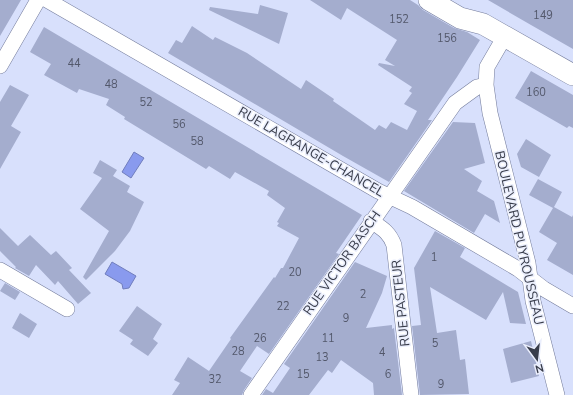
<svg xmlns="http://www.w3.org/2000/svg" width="573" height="395" font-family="'Nunito Sans',sans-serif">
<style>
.water{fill:#899aee;stroke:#717ebd}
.building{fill:#a4adce}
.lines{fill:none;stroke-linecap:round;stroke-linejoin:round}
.street-casing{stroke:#747c9c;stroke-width:16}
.secondary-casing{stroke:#747c9c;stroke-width:22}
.street{stroke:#fff;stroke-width:15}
.secondary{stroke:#fff;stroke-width:21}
.labels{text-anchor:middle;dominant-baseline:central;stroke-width:3;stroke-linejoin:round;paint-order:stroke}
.number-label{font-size:11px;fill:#53586b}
.street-label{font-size:13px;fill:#383c4a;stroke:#eaeefc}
</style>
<rect width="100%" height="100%" fill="#d8e0fc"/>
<path class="water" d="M134,152L144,158L131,178L122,172Z
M112,262L136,276L129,288L123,289L122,284L105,274Z"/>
<path class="building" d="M0,0H21L0,36Z
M310,0H410L418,5L423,10L454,28L467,32L480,40L457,77L428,120H432L389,182L343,156L168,53L176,40L182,43L192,26L213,40L215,37L247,53L301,89L306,80L334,99L333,101L375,130L379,125L386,129L391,122L407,130L417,111L404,104L412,93L409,91L412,87L378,65L379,63L395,66L385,60L397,40L347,8L341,20Z
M488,0H573V49L531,25Z
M260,5L288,13L279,44L209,10L210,7L258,14Z
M44,27L362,215L336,253L339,254L269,354L257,346L240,371L252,378L244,390L242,395H172L180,383L174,380L188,357L209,371L231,339L230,338L274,277L275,278L281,268H283L299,238L277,226L279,223L277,222L285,208L267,195L269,191L235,172L230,179L209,166L206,169L124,119L125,117L106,105L109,99L79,89L77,93L44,75L51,64L30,52Z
M531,71L573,95V128L569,126L567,128L515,98Z
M10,85L29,95L11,126L21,132L0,169V102Z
M453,122L475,123L485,163L464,169L482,181L477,191L494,201L500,223L485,214L474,233L404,191Z
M526,139L551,155L539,177L521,167L517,154Z
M100,160L117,170L113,176L130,186L127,192L144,202L130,231L115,251L86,280L83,277L109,231L80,209L102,178L93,173Z
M538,179L562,192L554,207L572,217L573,215V275L547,260L557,243L539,232L553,208L529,195Z
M0,228L18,246L30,235L51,255L56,251L72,268L69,270L91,293L78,304L58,281L55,285L36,265L29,276L15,268L16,267L0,251Z
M435,231L465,248L460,257L518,292L526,324L510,323L503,292L486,320L430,287L437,333L456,330L460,360L465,359L469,394L420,395L412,326L421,325L414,268Z
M355,262L387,276L382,293L366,328L392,325V329L394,328L402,395H374L373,383L341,360L332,373L328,370L309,395H262L266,389L273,393L290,368L284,364Z
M5,283L20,292L15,300L0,291Z
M137,306L162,324L153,339L158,343L148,356L130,344L133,340L119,331Z
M20,313L37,324L29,338L12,328Z
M531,341L539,376L511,383L503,349Z"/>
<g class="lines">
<g class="street-casing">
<path id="street" d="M47,0L378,191L412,207L518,269L544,289L573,306
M505,36L487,67L486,85L490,113L528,263L533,301L557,395
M0,66L38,0
M371,221C383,229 389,232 394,245L411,395
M0,270L67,309
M251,395L455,103L477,87L486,85"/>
</g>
<g class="secondary-casing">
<path id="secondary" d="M429,0L460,18L483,24L573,75"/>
</g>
<use href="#street" class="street"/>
<use href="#secondary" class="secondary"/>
</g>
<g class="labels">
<g class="number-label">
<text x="543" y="15">149</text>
<text x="399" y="19">152</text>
<text x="447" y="38">156</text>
<text x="74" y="63">44</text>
<text x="111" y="84">48</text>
<text x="536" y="92">160</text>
<text x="146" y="102">52</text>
<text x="179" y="124">56</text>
<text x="197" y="141">58</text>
<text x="434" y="257">1</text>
<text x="295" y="272">20</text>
<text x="363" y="294">2</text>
<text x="283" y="306">22</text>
<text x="346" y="318">9</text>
<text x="260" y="338">26</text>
<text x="328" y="338">11</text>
<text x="435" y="343">5</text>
<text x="238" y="351">28</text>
<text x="382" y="352">4</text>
<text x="322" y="357">13</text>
<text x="303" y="374">15</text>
<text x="388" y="374">6</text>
<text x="215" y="379">32</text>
<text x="441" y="384">9</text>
</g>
<g class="street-label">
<text transform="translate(311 152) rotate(30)">RUE LAGRANGE-CHANCEL</text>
<text transform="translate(519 238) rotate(77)">BOULEVARD PUYROUSSEAU</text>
<text transform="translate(342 263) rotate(-55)">RUE VICTOR BASCH</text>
<text transform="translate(401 303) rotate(-96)">RUE PASTEUR</text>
</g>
</g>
<g transform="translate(537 359) rotate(165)" stroke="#eaeefc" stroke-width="3" paint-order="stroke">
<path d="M0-3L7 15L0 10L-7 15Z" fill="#383c4a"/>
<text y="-6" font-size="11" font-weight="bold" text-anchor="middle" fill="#383c4a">N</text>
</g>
</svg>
